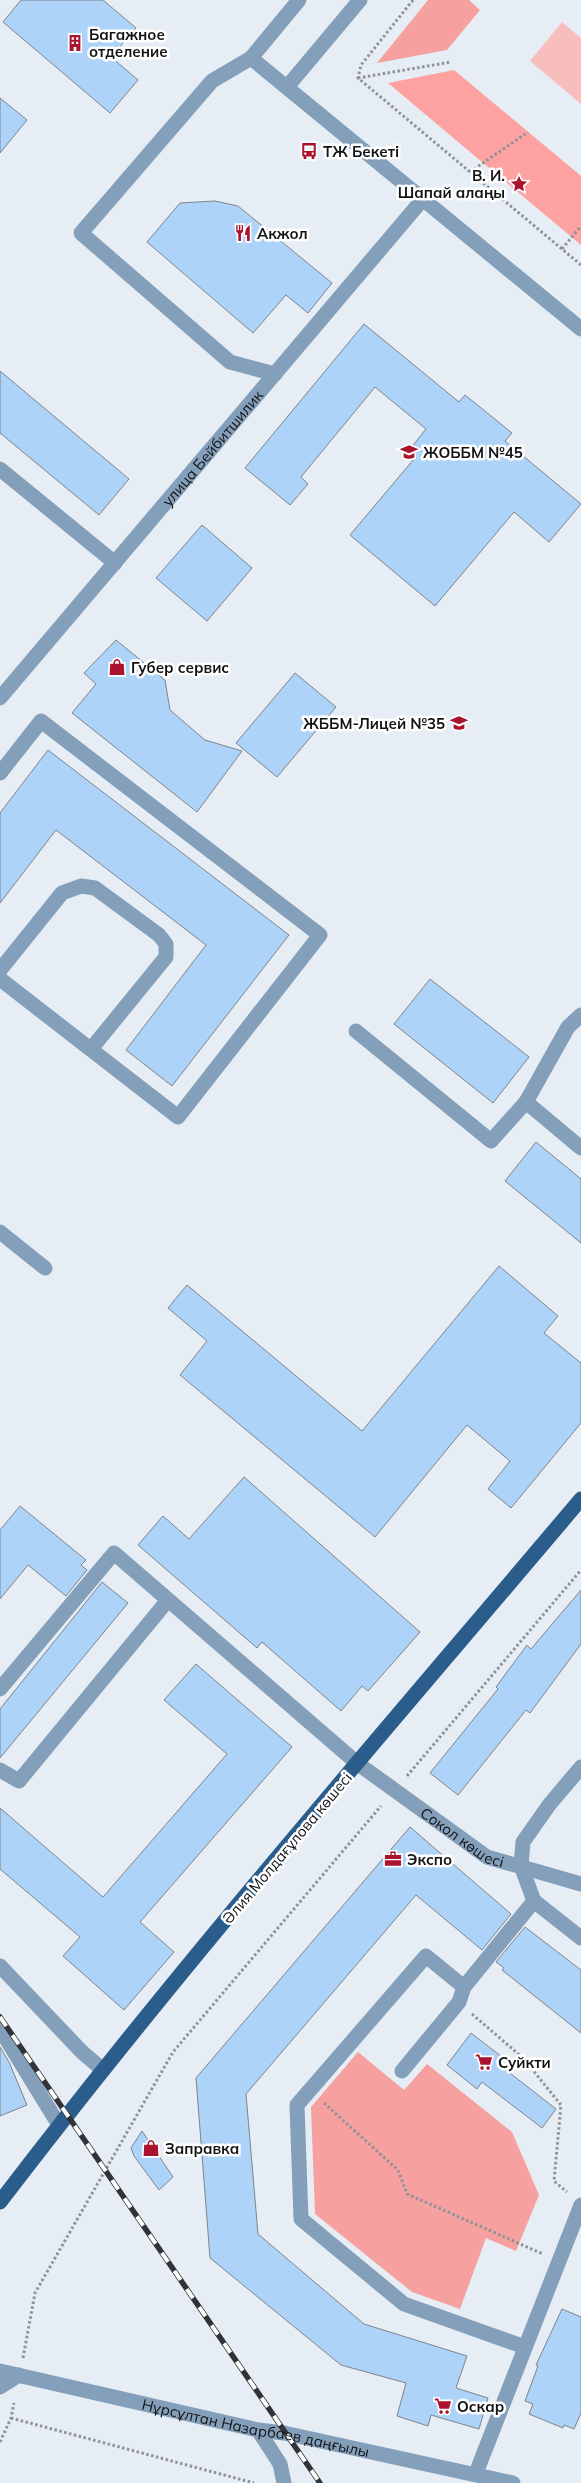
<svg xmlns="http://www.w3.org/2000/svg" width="581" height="2483" font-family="Mulish,sans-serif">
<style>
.green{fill:#f6a09f}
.forest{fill:#fea2a1}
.water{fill:#f7bebd}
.building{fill:#add3f8;stroke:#7f848a}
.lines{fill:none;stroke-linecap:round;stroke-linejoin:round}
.path{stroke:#8e9397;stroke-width:3;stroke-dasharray:2.5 2.5;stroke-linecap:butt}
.minor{stroke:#849fba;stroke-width:15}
.major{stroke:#2a5d8b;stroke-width:15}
.rail-casing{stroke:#313437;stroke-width:5.5}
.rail{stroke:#fff;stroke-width:4;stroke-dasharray:11;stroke-linecap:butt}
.labels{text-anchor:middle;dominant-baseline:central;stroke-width:5;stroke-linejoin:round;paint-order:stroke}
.poi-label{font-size:15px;font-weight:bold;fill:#111315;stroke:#fff;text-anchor:start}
.street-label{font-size:15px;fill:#111315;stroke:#fff}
</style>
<rect width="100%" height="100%" fill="#e7edf4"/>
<path class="green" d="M428,0H469L480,10L447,50L377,63Z
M358,2052L404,2090L427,2064L512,2132L539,2195L516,2251L486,2238L460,2309L412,2292L315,2214L311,2107Z"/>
<path class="forest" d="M454,70L581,176V245L388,83Z"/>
<path class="water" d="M562,22L581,38V104L530,61Z"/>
<path class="building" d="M21,0H103L136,28L111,57L138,80L110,113L3,22Z
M0,98L27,120L0,153Z
M215,201L238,206L332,283L308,313L286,295L253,333L147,242L180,203Z
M364,324L459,402L465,395L512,433L505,441L581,504L549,542L514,512L435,606L350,535L414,459L407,453L426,429L375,387L301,477L308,484L290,505L245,468Z
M0,371L129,479L99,515L0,433Z
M202,525L252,568L207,621L156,578Z
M116,640L165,680L170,710L205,740L242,751L197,812L72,713L96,684L84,673Z
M295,673L336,707L277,777L236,743Z
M48,750L289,935L172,1086L126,1050L206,945L56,830L0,903V813Z
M430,979L529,1057L493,1103L394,1024Z
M536,1142L581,1179V1243L505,1181Z
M499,1266L558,1316L544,1333L581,1363V1423L511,1508L488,1489L510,1461L467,1425L375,1537L180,1375L207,1341L168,1308L187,1285L362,1431Z
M244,1477L420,1632L368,1691L362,1686L341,1711L262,1642L257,1648L138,1545L163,1516L189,1539Z
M20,1506L86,1560L81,1565L87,1570L66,1596L28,1565L0,1599V1530Z
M102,1582L128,1603L0,1758V1709Z
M581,1590V1644L530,1713L526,1710L458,1795L430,1773L498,1689L496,1687L527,1645L531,1649Z
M196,1664L292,1747L140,1922L174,1952L124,2010L63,1956L80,1937L0,1869V1808L103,1897L227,1754L164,1700Z
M410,1827L511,1914L482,1950L416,1895L246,2094L258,2234L364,2324L467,2356L456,2388L488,2398L479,2429L431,2415L428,2426L397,2416L406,2383L341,2365L210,2258L196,2078Z
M525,1927L581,1970V2033L502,1970L504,1968L496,1962Z
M471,2033L502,2057L497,2063L556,2109L542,2128L482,2082L477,2089L447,2065Z
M0,2047L9,2062L27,2105L0,2116Z
M142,2131L173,2177L159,2190L134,2156L131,2148Z
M562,2309L581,2317V2413L574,2429L564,2425L563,2428L529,2414L533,2404L525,2401L538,2366L536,2365Z"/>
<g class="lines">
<path class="path" d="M413,0L361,65L358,78L581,265
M358,78L451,62
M470,172L528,132
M562,249L581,226
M407,1776L581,1570
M472,2014L523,2058L561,2105L554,2181L567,2192
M324,2103L398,2170L407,2194L543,2254
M23,2358L35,2293L173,2052L381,1806
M11,2418L254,2483
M0,2442L11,2418L14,2403"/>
<g class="minor">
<path d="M251,58L299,0"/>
<path d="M287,87L360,0"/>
<path d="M275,374L230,362L81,233L212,81L251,58L581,329"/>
<path d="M0,469L115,563"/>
<path id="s1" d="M0,698L423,199"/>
<path d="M0,773L41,721L320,935L178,1117L0,979"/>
<path d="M0,970L62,893L81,886L95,888L159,935L166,944V957L91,1049"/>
<path d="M581,1015L568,1027L526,1102L581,1148"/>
<path d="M356,1031L491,1141L526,1102"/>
<path d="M0,1232L45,1268"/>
<path id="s2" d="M0,1689L114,1553L357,1763L487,1857L581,1884"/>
<path d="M0,1770L19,1781L168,1600"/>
<path d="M534,1901L581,1938"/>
<path d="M0,1966L82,2052L103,2070"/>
<path d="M0,2029L59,2125"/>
<path d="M402,2071L459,2002L464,1987"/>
<path d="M525,2347L404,2304L301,2219L297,2105L426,1956L464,1987L534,1901L521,1866L523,1842L549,1805L581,1767"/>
<path id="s3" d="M0,2371L258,2430L284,2433L513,2483"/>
<path d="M0,2387L19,2375"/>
<path d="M258,2430L280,2464L284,2483"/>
<path d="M476,2473L581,2205"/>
</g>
<path class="major" d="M0,2202C184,1961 385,1731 581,1499"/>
<g class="rail-casing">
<path id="rail" d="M0,2017L320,2483"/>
</g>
<use href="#rail" class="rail"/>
</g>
<defs>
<g id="building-bare" transform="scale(1.35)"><path d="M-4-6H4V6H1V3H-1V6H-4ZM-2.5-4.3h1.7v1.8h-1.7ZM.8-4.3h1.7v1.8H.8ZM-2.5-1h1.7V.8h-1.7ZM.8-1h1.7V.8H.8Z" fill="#aa132d" stroke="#fff" stroke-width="2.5" paint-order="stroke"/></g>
<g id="bus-bare" transform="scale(1.35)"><path d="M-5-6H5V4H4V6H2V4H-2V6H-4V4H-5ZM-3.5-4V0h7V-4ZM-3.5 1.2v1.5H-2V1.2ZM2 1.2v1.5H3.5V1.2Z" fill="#aa132d" stroke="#fff" stroke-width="2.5" paint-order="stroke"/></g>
<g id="sight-bare" transform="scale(1.35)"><path d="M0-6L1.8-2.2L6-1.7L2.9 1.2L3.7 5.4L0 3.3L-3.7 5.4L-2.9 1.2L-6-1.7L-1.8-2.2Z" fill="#aa132d" stroke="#fff" stroke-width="2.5" paint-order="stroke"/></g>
<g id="restaurant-bare" transform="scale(1.35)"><path d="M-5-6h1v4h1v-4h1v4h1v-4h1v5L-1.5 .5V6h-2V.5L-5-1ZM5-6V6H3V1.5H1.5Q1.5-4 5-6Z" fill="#aa132d" stroke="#fff" stroke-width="2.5" paint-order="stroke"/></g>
<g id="school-bare" transform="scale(1.35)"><path d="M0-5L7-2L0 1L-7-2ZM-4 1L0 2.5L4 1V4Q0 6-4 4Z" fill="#aa132d" stroke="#fff" stroke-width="2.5" paint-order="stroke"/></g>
<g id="shop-bare" transform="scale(1.35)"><path d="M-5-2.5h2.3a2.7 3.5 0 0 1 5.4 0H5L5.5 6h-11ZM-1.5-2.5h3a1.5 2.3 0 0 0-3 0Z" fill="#aa132d" stroke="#fff" stroke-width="2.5" paint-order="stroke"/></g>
<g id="office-bare" transform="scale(1.35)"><path d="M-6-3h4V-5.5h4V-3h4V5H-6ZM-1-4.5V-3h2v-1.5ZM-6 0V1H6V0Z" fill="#aa132d" stroke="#fff" stroke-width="2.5" paint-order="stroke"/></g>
<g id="supermarket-bare" transform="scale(1.35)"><path d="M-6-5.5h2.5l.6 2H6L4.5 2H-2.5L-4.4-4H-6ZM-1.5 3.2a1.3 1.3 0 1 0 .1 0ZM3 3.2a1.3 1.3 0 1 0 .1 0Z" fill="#aa132d" stroke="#fff" stroke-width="2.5" paint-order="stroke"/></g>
</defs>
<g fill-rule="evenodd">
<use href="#building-bare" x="75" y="43"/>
<use href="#bus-bare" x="309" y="151"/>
<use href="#sight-bare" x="519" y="184"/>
<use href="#restaurant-bare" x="243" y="233"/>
<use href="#school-bare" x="409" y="452"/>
<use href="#shop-bare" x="117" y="667"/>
<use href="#school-bare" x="459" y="723"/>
<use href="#office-bare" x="393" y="1859"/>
<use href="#supermarket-bare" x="484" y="2062"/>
<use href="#shop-bare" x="151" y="2148"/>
<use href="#supermarket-bare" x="443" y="2406"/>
</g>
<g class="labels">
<g class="poi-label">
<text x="89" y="34">Багажное<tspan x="89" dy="17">отделение</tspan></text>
<text x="323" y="151">ТЖ Бекеті</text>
<text x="505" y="175" text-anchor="end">В. И.<tspan x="505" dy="17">Шапай алаңы</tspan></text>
<text x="257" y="233">Акжол</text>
<text x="423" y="452">ЖОББМ №45</text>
<text x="131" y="667">Губер сервис</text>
<text x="445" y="723" text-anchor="end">ЖББМ-Лицей №35</text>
<text x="407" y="1859">Экспо</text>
<text x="498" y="2062">Суйкти</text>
<text x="165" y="2148">Заправка</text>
<text x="457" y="2406">Оскар</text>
</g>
<g class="street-label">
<text stroke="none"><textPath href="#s1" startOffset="328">улица Бейбитшилик</textPath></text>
<text stroke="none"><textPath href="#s2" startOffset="628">Сокол көшесі</textPath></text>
<text transform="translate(287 1848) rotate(-50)">Әлия Молдағұлова көшесі</text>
<text stroke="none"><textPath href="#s3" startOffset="262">Нұрсұлтан Назарбаев даңғылы</textPath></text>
</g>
</g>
</svg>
